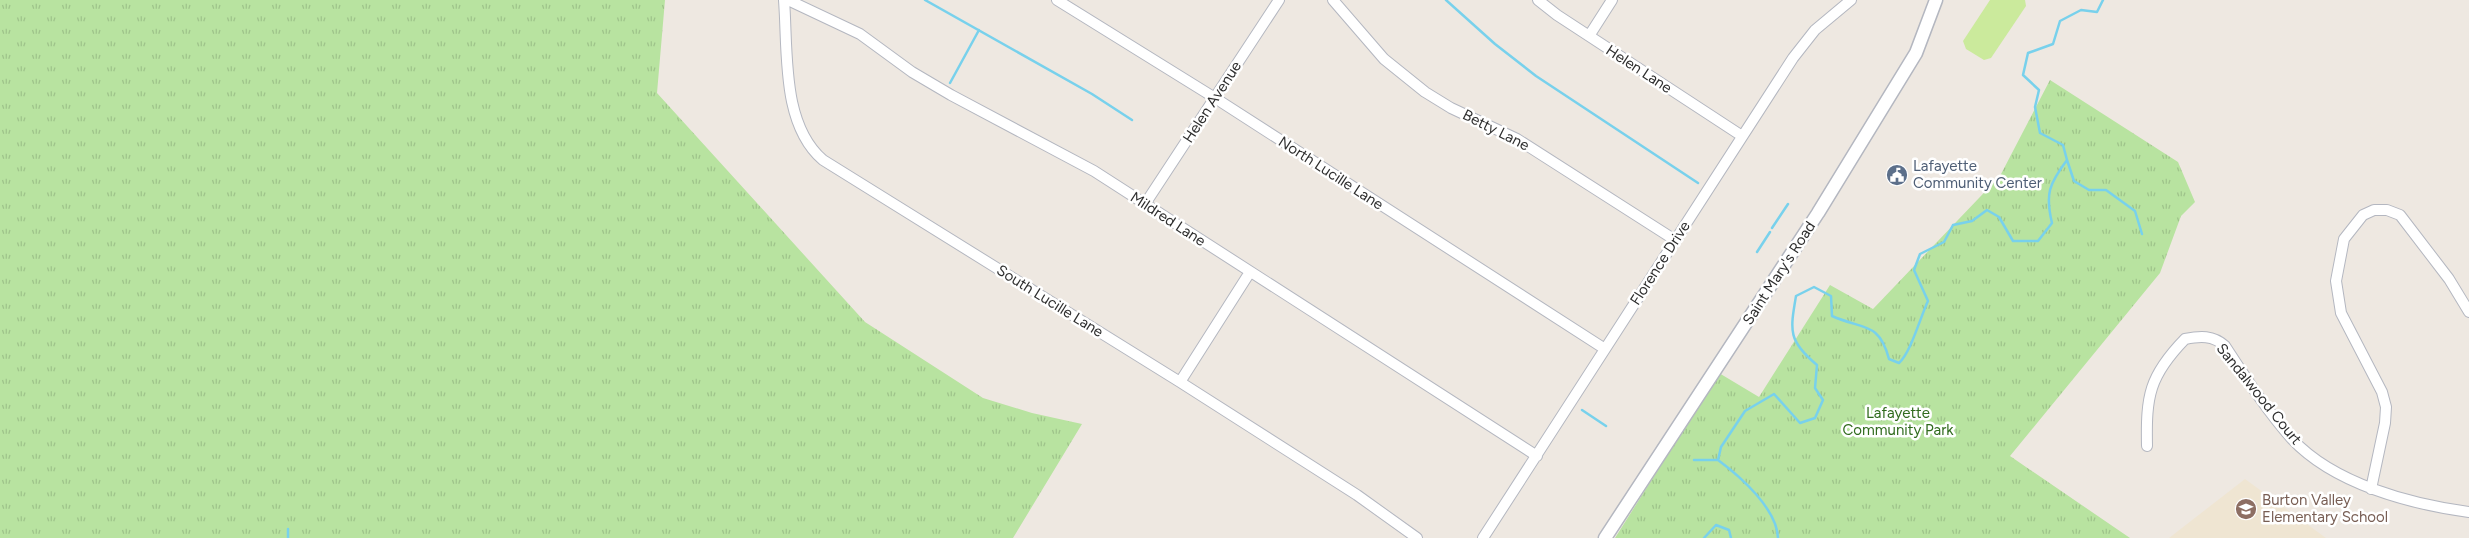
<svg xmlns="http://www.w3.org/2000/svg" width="2469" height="538" font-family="Figtree,sans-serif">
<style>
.education{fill:#efe5d2}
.park{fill:url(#park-tufts)}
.pitch{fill:#cbea9c}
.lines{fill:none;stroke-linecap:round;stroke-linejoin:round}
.stream{stroke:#78d1ec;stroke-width:2.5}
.minor-casing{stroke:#b4b7c0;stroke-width:12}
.tertiary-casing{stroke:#b4b7c0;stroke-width:15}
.minor{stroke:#fff;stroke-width:10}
.tertiary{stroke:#fff;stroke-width:12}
.labels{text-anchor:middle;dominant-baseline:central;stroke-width:5;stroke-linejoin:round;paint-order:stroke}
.street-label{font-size:15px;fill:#2e2e2e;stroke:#fff}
.service-label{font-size:15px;fill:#4e5e75;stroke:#fff;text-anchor:start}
.park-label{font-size:15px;fill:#306b1d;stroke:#fff}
.education-label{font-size:15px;fill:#785e54;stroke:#fff;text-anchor:start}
</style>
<defs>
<pattern id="park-tufts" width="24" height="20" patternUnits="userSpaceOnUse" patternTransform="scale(1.25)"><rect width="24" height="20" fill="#b8e3a0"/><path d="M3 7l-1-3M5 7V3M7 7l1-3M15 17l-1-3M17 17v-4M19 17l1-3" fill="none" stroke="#9ec38a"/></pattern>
</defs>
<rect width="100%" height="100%" fill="#eee8e1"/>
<path class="education" d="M2245,479L2326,538H2169Z"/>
<path class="park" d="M0,0H665L657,93L865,322L983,398L1032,413L1082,424L1013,538H0Z
M2050,80L2178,162L2195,202L2181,216L2160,273L2010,456L2130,538H1615L1719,373L1759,397L1830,285L1873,309L2000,176Z"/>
<path class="pitch" d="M1990,0H2025L2026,6L1991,58L1984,60L1966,49L1963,41Z"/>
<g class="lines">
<path class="stream" d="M925,0L1092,94L1132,120
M1446,0L1495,44L1536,76L1698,183
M950,83L979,30
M2067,160L2074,181L2089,190H2106L2135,211L2142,234
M1772,228L1788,204
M1757,252L1770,232
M1582,410L1606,426
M1694,460H1718
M288,529V538
M1704,538L1716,525L1729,530L1731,538
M1778,538C1777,509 1741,477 1718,460L1721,447L1745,411L1774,394L1800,423L1815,418L1823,400L1815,388L1817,365C1788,341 1790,331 1796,296L1814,287L1831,296L1832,316C1863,330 1879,321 1889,359L1899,363C1911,352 1920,318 1928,301L1914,270L1920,254L1944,242L1953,225L1972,221L1987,210L1999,217L2013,241H2038L2052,223C2045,194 2049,184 2067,160L2063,145L2040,133L2035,107L2039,90L2023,75L2028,53L2053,44L2060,21L2081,10L2097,12L2103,0"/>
<g class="minor-casing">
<path id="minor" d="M784,0C788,51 781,124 823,160L1180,382L1357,495L1417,538
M788,0L860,34L912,72L951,95L1094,171L1537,456
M1057,0L1215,98L1605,349
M1333,0L1384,59L1425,92L1451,108L1517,139L1675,240
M1538,0L1557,15L1742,136
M1589,36L1612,0
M1145,204L1279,0
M1180,382L1250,272
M2147,446C2146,396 2149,376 2185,339C2200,336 2213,335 2225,346C2246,378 2267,411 2292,439C2334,484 2410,504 2469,512
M2371,489L2385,423L2386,407L2382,392L2341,313L2336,281L2344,239L2363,215L2374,210H2387L2400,215L2449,279L2469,312
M1483,538L1793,58L1815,30L1851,0"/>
</g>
<g class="tertiary-casing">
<path id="tertiary" d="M1605,538L1818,213L1916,53L1936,0"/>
</g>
<use href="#minor" class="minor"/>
<use href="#tertiary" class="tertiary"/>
</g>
<defs>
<g id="civic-disc" transform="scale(1.125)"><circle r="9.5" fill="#5c6f8a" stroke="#fff"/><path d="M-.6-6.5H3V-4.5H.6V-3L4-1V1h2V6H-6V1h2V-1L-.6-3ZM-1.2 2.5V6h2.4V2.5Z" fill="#fff"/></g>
<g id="school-disc" transform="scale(1.125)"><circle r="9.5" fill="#8d6e63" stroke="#fff"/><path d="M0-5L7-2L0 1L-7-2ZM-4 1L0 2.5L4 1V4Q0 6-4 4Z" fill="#fff"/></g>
</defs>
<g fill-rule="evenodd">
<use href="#civic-disc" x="1897" y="175"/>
<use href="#school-disc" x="2246" y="509"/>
</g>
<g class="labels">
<g class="street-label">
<text transform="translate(1639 69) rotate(33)">Helen Lane</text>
<text transform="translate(1212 102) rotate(-57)">Helen Avenue</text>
<text transform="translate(1496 130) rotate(27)">Betty Lane</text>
<text transform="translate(1331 173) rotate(33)">North Lucille Lane</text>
<text transform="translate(1168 219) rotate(33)">Mildred Lane</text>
<text transform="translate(1660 263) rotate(-57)">Florence Drive</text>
<text transform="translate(1779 273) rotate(-57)">Saint Mary's Road</text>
<text transform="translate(1050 301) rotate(32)">South Lucille Lane</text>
<text transform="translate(2259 394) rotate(51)">Sandalwood Court</text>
</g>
<g class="service-label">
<text x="1913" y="166">Lafayette<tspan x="1913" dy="17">Community Center</tspan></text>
</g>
<g class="park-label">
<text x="1898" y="413">Lafayette<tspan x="1898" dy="17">Community Park</tspan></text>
</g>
<g class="education-label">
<text x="2262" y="500">Burton Valley<tspan x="2262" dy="17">Elementary School</tspan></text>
</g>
</g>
</svg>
